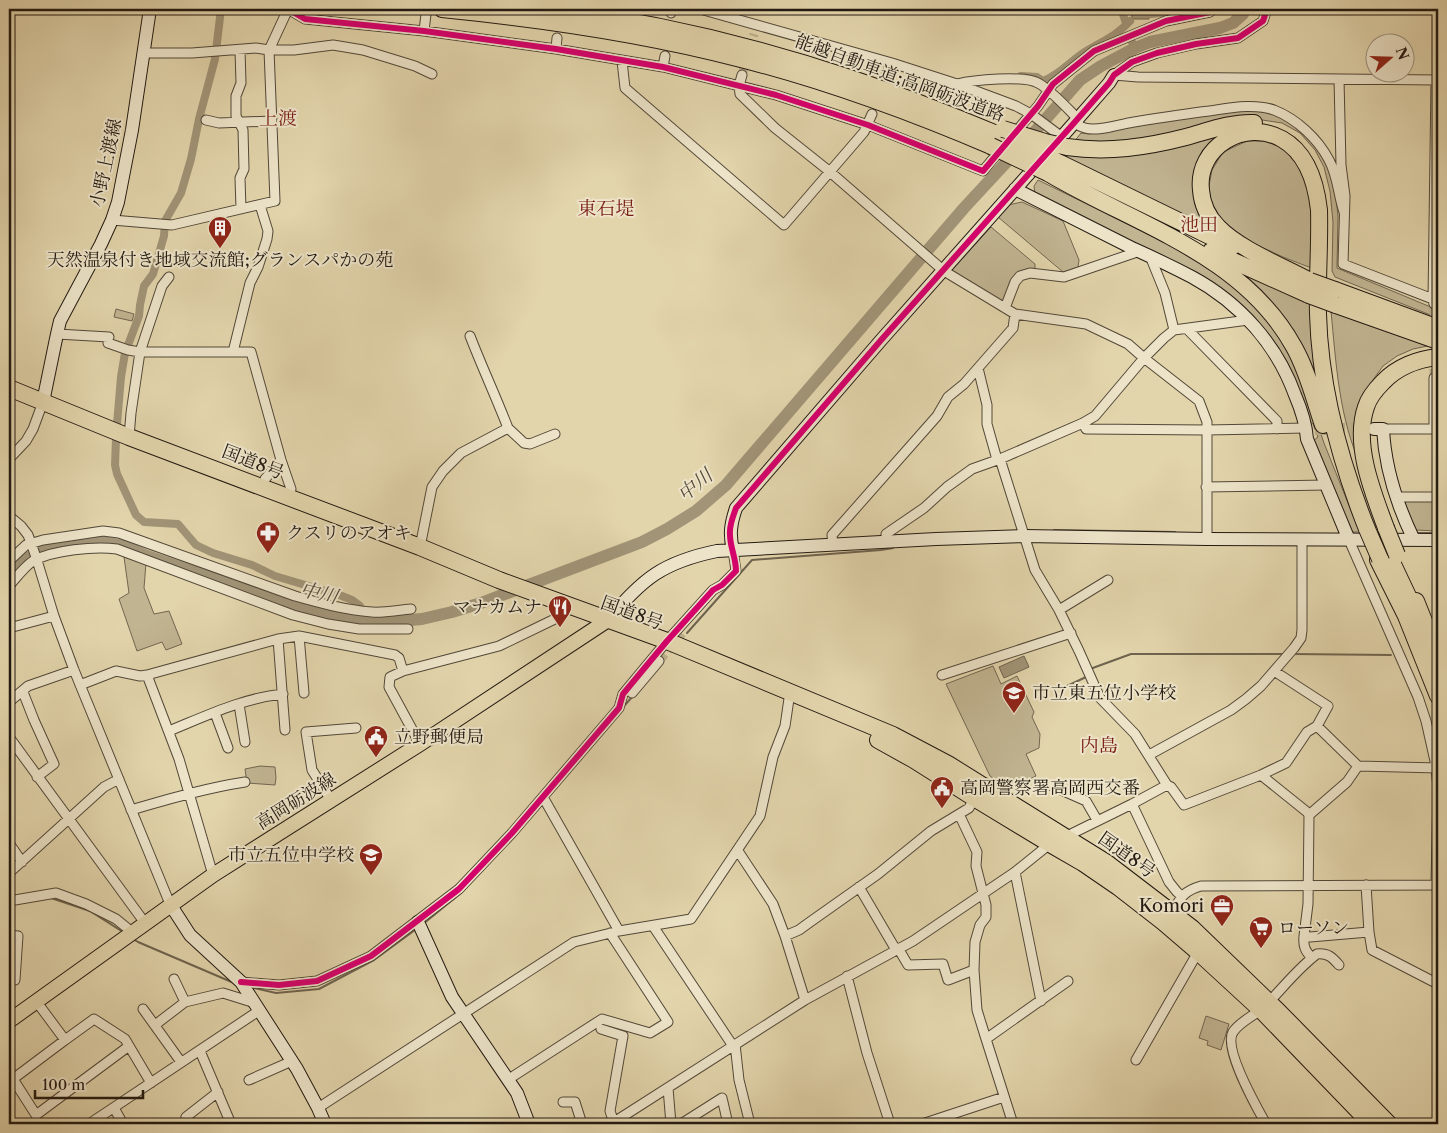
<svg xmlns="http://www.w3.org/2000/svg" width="1447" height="1133" font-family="'Libre Caslon Text','Noto Serif JP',serif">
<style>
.green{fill:#c1b491;stroke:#726651}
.water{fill:#a19477;stroke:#6e634e}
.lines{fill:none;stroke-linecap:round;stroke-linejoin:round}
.stream{stroke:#6e634e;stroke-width:2}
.canal{stroke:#a19477;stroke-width:8}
.river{stroke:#a19477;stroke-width:12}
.street-tunnel{stroke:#bcaf8c;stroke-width:9;stroke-dasharray:9 4.5;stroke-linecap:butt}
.secondary-tunnel{stroke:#bcaf8c;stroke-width:12;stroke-dasharray:12 6;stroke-linecap:butt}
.street-casing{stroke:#524838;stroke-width:11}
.secondary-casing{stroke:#221911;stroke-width:14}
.primary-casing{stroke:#221911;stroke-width:16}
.highway-casing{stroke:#221911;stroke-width:18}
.street{stroke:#ece3c8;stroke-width:9}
.secondary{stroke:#ece3c8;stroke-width:12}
.primary{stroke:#e2d4ab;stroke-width:14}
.highway{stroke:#e2d4ab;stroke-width:16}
.highway-bridge-casing{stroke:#221911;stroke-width:18;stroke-linecap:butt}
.highway-bridge{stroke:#e2d4ab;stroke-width:16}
.cycleway-casing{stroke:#ece3c8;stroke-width:9}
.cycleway{stroke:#d6006c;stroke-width:6}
.labels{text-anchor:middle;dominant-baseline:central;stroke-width:4;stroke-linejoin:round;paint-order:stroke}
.street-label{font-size:18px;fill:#221911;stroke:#ece3c8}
.poi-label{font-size:18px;fill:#221911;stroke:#ece3c8;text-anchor:start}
.neighbourhood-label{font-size:19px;fill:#7a1f14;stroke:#ece3c8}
.water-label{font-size:19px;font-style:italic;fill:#554a3a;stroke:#ece3c8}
</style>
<rect width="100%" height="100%" fill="#e2d4ab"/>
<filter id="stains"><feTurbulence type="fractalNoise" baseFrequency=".004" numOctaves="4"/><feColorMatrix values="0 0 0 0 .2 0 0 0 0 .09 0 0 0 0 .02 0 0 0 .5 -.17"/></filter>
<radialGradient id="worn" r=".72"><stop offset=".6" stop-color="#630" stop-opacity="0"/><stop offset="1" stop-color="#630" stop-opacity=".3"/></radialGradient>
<path class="green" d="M1251,110L1273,114L1296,126L1309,137L1329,166L1336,197L1338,216L1337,268L1438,310V318L1335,277L1332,271L1333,222L1330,191L1324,167L1315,150L1300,133L1282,123L1249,118L1126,144L1074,142L1081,133L1089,134L1216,113Z
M1231,130L1206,150L1212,229L1063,157L1067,151Z
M1247,141H1268L1286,148L1310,183L1314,269L1283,257L1246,240L1225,223L1214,212L1207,196L1212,170L1223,152Z
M1038,180L1176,248L1220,275L1249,298L1286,344L1313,410L1324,443L1354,518L1357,521L1361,532H1348L1313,441L1318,437L1313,424L1307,419L1242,309L1035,195L1034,186Z
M1022,202L1063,221L1079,260L1078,267L1063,272L998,217L1008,205Z
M991,227L1035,264V268C1030,271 1024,269 1019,272C1013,275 1007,294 1004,300L998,301L952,270Z
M1233,269L1314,306L1327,408L1310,367Z
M116,309L134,314L132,321L114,317Z
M1331,311L1432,345L1413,349L1397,356L1383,366L1367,388L1362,468C1339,420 1336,363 1331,311Z
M1407,500H1438V531L1415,530L1404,504Z
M124,557L146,563L144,588L154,614L169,611L182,644L166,650L162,642L137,651L119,599L129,593Z
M993,666L1001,684L1017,676L1034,712L1032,717L1040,734L1039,748L1026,754L1036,776L1008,789L990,776L946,684Z
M260,766L275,767L276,778L275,785L247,783L245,769Z
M1206,1016L1229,1024L1221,1050L1207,1045L1208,1041L1199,1038Z"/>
<path class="water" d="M1131,9H1149L1150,16L1149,17V19H1133L1131,22L1129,20L1132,18Z
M1024,656L1029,667L1004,678L999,667Z"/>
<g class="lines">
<path class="stream" d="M1054,530L1175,532
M1417,533H1438
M687,633L752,560L881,550L893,548
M1292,654L1391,655
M1090,669L1131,654H1283
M1065,687L1086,677
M624,706L633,696
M51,898L90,911L123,932
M423,924L456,897
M133,939L138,942L234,983
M250,987L276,993L319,989L374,960L415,930"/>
<path class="canal" d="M1121,9L1126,23
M1150,14L1163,13V9
M1132,42L1135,48
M1021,76L1037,77L1043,81C1060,75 1072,59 1088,50C1105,40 1116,36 1130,21
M117,424L121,377L125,353L139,316L140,305L144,286L153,274L164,236L165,221L181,193L191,159L199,119L215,59L221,9
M116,439L115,465L117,474L136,515L144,522L178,524L196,545L213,553L252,565L275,576L342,596L352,600L360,606L359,608
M359,622V615"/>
<path class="river" d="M9,572L22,561L43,551L68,546L103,542L124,546L147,556L227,583L294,607L359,622L398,621L422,619L452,612L481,603L642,542L667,529L696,511L726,485L964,208L1037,129L1080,80L1101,66L1135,48L1150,42L1220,28L1233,23L1243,14L1244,9"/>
<path class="street-tunnel" d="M742,75L754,34
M1434,330V305
M1434,378V355
M659,661L685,630"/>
<path class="secondary-tunnel" d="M1315,429H1371"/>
<g class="street-casing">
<path id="street" d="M285,9H288L305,19L424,31L556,49L663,67L776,95L868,125L983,171L1001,149
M700,9L892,63L957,84L1016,106L1031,114L1062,137
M671,13L672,9
M424,31L426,14
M556,49L557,38
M240,50L241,83L236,96V116L243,130L244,169L240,178L241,209
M143,53H192L256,48L269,50H294L333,45L363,50L415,66L432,74
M622,61L625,88L784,225L864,132L872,114
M663,67L665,56
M887,73L892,63
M742,75L739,86L740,94L775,128L829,171L944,271L1015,314L1086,324L1128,344L1144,358L1199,401L1207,422V539
M1114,75L1138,77L1438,80
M1114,75L1132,62L1157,53L1196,44L1238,38L1263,21L1267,9
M1339,79L1341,165L1345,196L1343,264L1438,301
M957,84C973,80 1024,75 1038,83C1051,90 1067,108 1078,119
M206,120L219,123L272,121
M1074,123C1078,125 1081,127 1085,128C1098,132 1120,124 1134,122C1159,118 1184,114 1209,111C1230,108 1254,103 1274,110C1297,119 1318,139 1329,160C1338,176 1338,195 1344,212
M1013,135L1038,106L1053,84L1094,51L1166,21L1210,12L1212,9
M112,220L172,225L275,201L269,50L288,9
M1150,256L1165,293L1174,330
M1434,304L1433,300L1436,80
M1005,308L1015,282L1020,276L1030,273L1064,277L1140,251
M1187,329L1277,421V429
M57,334L109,337
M108,343L128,350L140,352H233L250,283L258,267L267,239L268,231L260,205
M233,352H251L281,460L291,489L288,497
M978,368L987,405V424L996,456L1000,459L1035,570L1059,610L1079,651L1100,698L1135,734L1167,785L1171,787L1184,805L1261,775L1307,812L1309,815L1308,904L1304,936L1310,937L1369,932L1372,950L1438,984
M1434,378V429
M1083,423L1086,429L1207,430L1306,428
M508,428L524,443L530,444L555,434
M1383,429H1438
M129,437L131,413L140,352L162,286L169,277
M9,459L26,441L33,429L43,402
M262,487L265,479L281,460
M1206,487L1326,485
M1396,497H1438
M9,516L21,526L28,535L36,557L54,616L74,670L170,904
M1349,540L1418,697L1426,721L1435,761L1438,786L1436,885
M886,542V534L924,508L947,487L972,469L1000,459L1083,423L1095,416L1144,358L1164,338L1174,330L1248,320
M833,545L832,535L937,416L948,397L964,384L1013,328L1015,314
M420,547L432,487L443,471L461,453L508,428C496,397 482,367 470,336
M9,561L26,545L43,540L103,531L119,533L295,596C320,603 345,610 372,612C384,613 398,610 411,609
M9,586C16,578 24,567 33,561C53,550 95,546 117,549L293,615L328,624L359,629H408
M1059,610L1108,580
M9,628L54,616
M299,636L304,693
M278,639L285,730
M147,675L278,639L299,636L395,655L399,658L403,671
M942,675L1071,633
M80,685L116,671L140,676L147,675L179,759L213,875
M23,692L34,720L54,764L37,777
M632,693L659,661
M9,702L28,686L74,670
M239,704L245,742
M215,713L228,748
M1317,726L1358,766
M169,731C206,716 243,698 283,694
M9,737L145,923
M420,744L389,687L390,677L403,671L499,646L561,616L566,604
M1149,755L1231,710L1246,699L1261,686L1294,648L1301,638L1302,630V540
M1261,775L1286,763L1307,732L1317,726L1328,706L1274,671
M1052,786L1086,801L1097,820
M543,797L619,931
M331,800L312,770L306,732L356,728
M1132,804L1169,882L1177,892L1182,896
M131,810C169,799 206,788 245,782
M959,814L977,852L976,866L986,905V917L980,925L975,942L974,970L977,1010L986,1039
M1309,815L1347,782L1358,766L1438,768
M1065,837L1132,804L1167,785
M9,843L22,862
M738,851L773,904L785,936L805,1000
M1015,872L1041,1001
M9,873L104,787L119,779
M1366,885L1369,932
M859,887L896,950
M9,901L56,893L86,904L116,919L132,932
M1172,912C1181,897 1184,891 1201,886L1438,885
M653,926L733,1046
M9,935L18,936L15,980
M785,936L799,930L810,922L878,874L931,831L969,808L974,798
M1304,936C1303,946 1305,951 1312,958
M898,948L908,965L943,964L948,980L974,970
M847,976L867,1053L890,1124
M174,979L185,1002
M241,982L279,985L317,981L371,956L459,889L512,833L619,708L623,694L667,641L713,590L722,585L736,571L733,550
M1438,989V1001
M36,1001L65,1040L94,1019L125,1039L151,1083
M9,1007L15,1017
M143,1009L181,1062
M155,1025L185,1002L223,993L255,1003
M601,1029L623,1036L610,1111L614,1123
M65,1040L13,1079L36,1115L129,1046
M735,1044L739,1080L750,1124
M200,1051L231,1124
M1136,1060L1198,952
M512,1077L602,1019L650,1033L668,1022L610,933
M249,1080L292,1061
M668,1088L671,1124
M563,1102H575L582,1124
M114,1108L123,1124
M318,1108L574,942L619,931L691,919L760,816L773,757L785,726L790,692
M89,1124L260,1010
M189,1124L186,1117L218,1092
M611,1124L805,1000L913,941L1015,872L1051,843
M681,1124L722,1098L728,1124
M922,1124L1004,1097
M1013,1124L986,1039L1068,981
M1266,1124C1257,1108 1223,1048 1233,1032C1240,1021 1256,1015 1265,1006C1282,989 1298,968 1317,954C1328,953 1332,957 1339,965"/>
</g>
<g class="secondary-casing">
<path id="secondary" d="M1015,189C1055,209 1095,229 1134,249C1154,258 1173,267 1192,277C1240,303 1277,345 1295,395C1301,409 1306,424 1307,439L1349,540
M43,402L57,334L60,321L101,244L112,220L118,202L132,130L150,9
M1374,429H1383C1385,468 1397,505 1414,540
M733,550C729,534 731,523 736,508L882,339L1074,123L1109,83L1114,75
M608,620C642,579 663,562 717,551L936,539L1024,536L1207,539L1438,540
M170,904L190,935L241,982L297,1069L318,1108L325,1124
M418,922L452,997L517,1093L529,1124"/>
</g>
<g class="primary-casing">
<path id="primary" d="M9,1021L213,875L420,744L608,620"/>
</g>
<g class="highway-casing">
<path id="highway" d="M442,9C542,19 641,33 737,58C825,80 909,111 991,146
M552,9C652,22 751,45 847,77C898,94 949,114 999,135
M1067,147C1108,153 1147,147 1186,137C1208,131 1231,122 1254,123
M1056,161L1232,247
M1048,173C1134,224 1243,254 1294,347C1308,372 1314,399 1323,425
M1211,251L1309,295
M1310,281C1282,266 1239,249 1218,227C1208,217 1202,204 1201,190C1196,147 1245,118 1282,139C1307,153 1316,183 1319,210C1320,245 1317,279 1318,314C1320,388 1340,461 1367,529
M1335,290L1438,328
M1336,305L1438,341
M9,388L129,437L420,547L499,580L667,641L893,735L948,764L1107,863L1192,928L1279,1012L1389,1124
M1386,528C1373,493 1353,444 1366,407C1369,397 1376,389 1383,382C1397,367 1418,359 1438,357
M1390,558L1416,613
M1378,560L1406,616L1438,696
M1416,601L1438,656
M878,740L914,760L974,798L1050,844L1083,863L1118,887L1163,922L1198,952L1261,1010L1371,1124"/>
</g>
<use href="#street" class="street"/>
<use href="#secondary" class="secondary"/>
<use href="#primary" class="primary"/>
<use href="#highway" class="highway"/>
<g class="highway-bridge-casing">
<path id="highway-bridge" d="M1003,129L1045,142L1067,147
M1014,142L1056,161
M991,146L1048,173
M1310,281L1335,290
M1309,295L1336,305
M1386,528L1397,555
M1367,529L1380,559"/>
</g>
<use href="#highway-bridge" class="highway-bridge"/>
<g class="cycleway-casing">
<path id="cycleway" d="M285,9H288L305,19L424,31L556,49L663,67L776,95L868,125L983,171L1038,106L1053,84L1094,51L1166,21L1210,12L1212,9
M241,982L279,985L317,981L371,956L459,889L512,833L619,708L623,694L667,641L713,590L722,585L736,571C736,558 730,547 730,535C729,525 733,517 736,508L882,339L1074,123L1109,83L1114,75L1132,62L1157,53L1196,44L1238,38L1263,21L1267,9"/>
</g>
<use href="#cycleway" class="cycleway"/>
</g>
<defs>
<g id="building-pin" transform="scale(1.25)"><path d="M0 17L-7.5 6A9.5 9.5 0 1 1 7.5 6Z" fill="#8f2418" stroke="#ece3c8"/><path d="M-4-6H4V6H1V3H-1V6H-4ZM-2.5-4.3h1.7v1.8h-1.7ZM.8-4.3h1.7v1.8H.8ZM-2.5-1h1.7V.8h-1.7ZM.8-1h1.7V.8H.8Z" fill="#fff"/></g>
<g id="pharmacy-pin" transform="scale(1.25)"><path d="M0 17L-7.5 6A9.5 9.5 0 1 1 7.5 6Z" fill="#8f2418" stroke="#ece3c8"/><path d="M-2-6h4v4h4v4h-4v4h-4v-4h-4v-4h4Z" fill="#fff"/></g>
<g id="restaurant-pin" transform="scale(1.25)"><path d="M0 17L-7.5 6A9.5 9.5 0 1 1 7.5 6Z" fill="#8f2418" stroke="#ece3c8"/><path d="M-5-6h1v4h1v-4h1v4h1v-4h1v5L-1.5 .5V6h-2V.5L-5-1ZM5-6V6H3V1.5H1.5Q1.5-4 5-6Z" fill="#fff"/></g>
<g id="school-pin" transform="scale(1.25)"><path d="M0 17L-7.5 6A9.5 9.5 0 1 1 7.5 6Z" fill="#8f2418" stroke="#ece3c8"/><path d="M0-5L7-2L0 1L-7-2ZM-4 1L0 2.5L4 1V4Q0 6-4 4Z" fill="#fff"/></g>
<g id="civic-pin" transform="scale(1.25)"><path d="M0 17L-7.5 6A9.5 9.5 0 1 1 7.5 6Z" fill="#8f2418" stroke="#ece3c8"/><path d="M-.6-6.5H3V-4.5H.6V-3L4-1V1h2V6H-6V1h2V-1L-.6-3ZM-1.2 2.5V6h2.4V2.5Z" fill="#fff"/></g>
<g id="office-pin" transform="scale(1.25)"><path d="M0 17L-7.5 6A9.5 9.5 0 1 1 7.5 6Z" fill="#8f2418" stroke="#ece3c8"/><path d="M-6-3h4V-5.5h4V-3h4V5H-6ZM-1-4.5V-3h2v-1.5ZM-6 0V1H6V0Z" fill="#fff"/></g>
<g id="supermarket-pin" transform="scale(1.25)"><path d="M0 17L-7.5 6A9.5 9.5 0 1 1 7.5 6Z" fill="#8f2418" stroke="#ece3c8"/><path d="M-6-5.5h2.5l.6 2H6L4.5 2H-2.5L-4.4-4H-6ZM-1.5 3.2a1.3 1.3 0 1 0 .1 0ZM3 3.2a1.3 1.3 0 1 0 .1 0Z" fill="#fff"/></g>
</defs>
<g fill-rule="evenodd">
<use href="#building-pin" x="220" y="228"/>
<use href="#pharmacy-pin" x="268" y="533"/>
<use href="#restaurant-pin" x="560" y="607"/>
<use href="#school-pin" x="1014" y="693"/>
<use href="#civic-pin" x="376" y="737"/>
<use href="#civic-pin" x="942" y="788"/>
<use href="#school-pin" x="371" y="855"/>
<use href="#office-pin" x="1222" y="906"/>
<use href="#supermarket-pin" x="1261" y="928"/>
</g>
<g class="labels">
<g class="street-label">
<text transform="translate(900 78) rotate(20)">能越自動車道;高岡砺波道路</text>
<text transform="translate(106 163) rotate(-78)">小野上渡線</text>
<text transform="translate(253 462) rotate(21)">国道8号</text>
<text transform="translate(632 613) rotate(20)">国道8号</text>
<text transform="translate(296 801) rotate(-32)">高岡砺波線</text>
<text transform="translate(1127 855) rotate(35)">国道8号</text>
</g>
<g class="poi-label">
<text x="220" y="260" text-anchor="middle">天然温泉付き地域交流館;グランスパかの苑</text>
<text x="286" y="533">クスリのアオキ</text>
<text x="542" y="607" text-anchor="end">マナカムナ</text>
<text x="1032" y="693">市立東五位小学校</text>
<text x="394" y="737">立野郵便局</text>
<text x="960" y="788">高岡警察署高岡西交番</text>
<text x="354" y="855" text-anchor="end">市立五位中学校</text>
<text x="1204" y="906" text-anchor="end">Komori</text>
<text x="1278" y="928">ローソン</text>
</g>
<g class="neighbourhood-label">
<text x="278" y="118">上渡</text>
<text x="606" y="208">東石堤</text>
<text x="1199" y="224">池田</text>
<text x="1099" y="745">内島</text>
</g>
<g class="water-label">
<text transform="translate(695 485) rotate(-40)">中川</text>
<text transform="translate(319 593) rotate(13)">中川</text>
</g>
</g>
<rect width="1447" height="1133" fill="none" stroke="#e2d4ab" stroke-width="30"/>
<rect x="10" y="10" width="1427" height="1113" fill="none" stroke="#221911" stroke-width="2.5"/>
<rect x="15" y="15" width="1417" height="1103" fill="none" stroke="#221911"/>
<g transform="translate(1390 58) rotate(70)"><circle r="24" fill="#ece3c8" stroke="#9b927f"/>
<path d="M0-4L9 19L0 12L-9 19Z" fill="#8f2418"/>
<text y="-8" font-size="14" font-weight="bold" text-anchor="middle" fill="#221911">N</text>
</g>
<path d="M35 1090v8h108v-8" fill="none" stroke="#221911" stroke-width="2.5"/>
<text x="42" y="1090" font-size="15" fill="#221911" stroke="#ece3c8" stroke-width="4" paint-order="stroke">100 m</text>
<rect width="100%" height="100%" filter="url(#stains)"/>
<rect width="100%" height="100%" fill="url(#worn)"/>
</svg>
